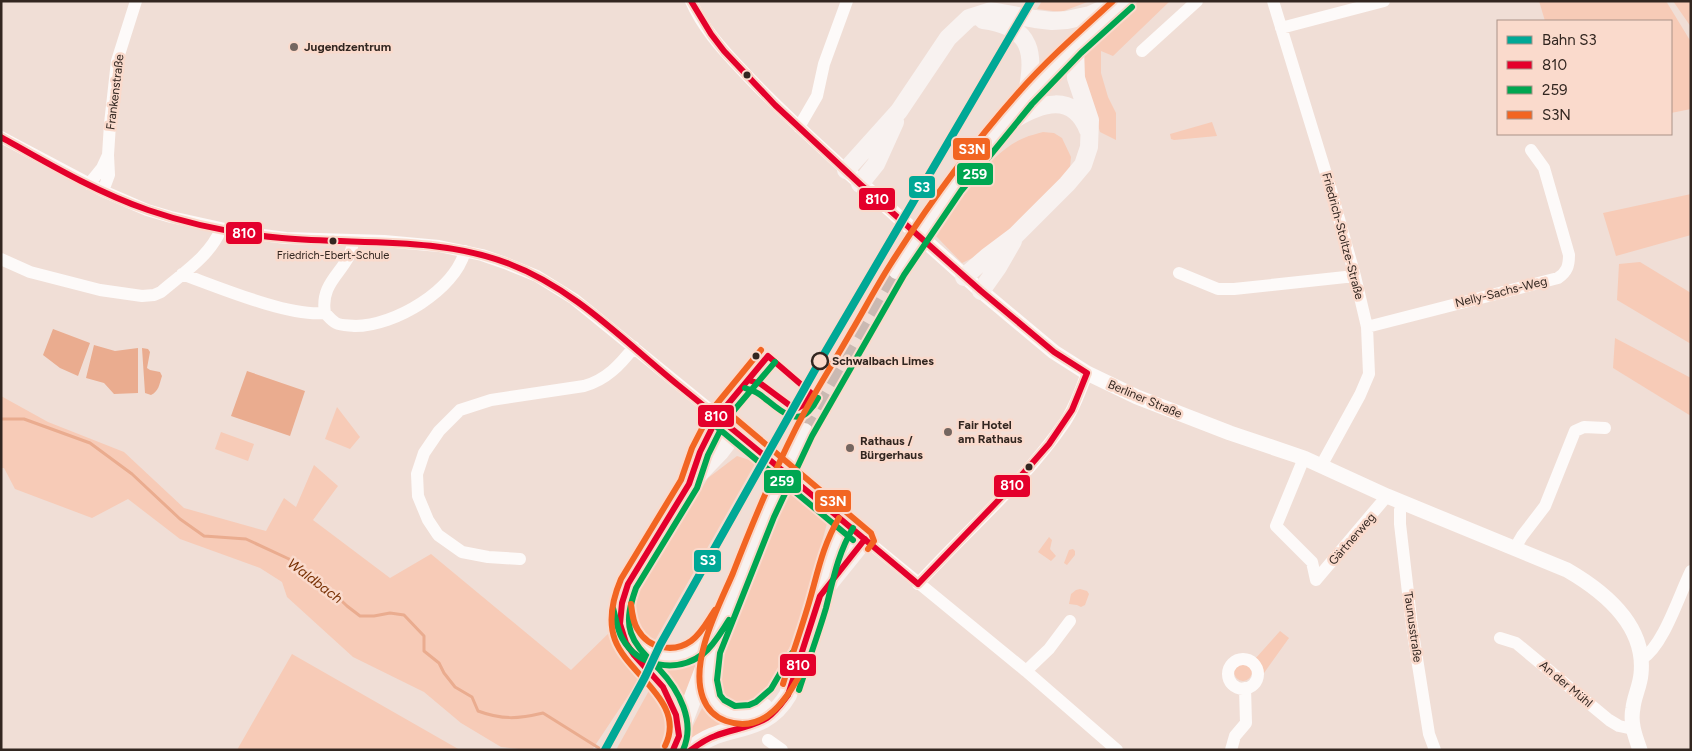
<svg xmlns="http://www.w3.org/2000/svg" width="1692" height="751" font-family="Figtree,sans-serif">
<style>
.green{fill:#f7cbb7}
.water{fill:#eaac8f}
.lines{fill:none;stroke-linecap:round;stroke-linejoin:round}
.stream{stroke:#eaac8f;stroke-width:3}
.secondary-tunnel{stroke:#cab9b2;stroke-width:18;stroke-dasharray:18 9;stroke-linecap:butt}
.minor{stroke:#fdfaf9;stroke-width:12}
.tertiary{stroke:#fdfaf9;stroke-width:15}
.secondary{stroke:#f8f2f0;stroke-width:18}
.bus-1-casing{stroke:#fadacc;stroke-width:10}
.bus-2-casing{stroke:#fadacc;stroke-width:10}
.bus-3-casing{stroke:#fadacc;stroke-width:10}
.bus-1{stroke:#e4002b;stroke-width:6}
.bus-2{stroke:#00a651;stroke-width:6}
.bus-3{stroke:#f26522;stroke-width:6}
.rail-1-casing{stroke:#fadacc;stroke-width:11}
.rail-1{stroke:#00a896;stroke-width:8}
.poi-dot{fill:#746660;stroke:#fadacc;stroke-width:2}
.bus-dot{fill:#322620;stroke:#fadacc;stroke-width:2}
.stop-dot{fill:#fadacc;stroke:#322620;stroke-width:2.5}
.labels{text-anchor:middle;dominant-baseline:central;stroke-width:5;stroke-linejoin:round;paint-order:stroke}
.bus-label{font-size:11px;fill:#322620;stroke:#fadacc}
.poi-label{font-size:12px;font-weight:bold;fill:#322620;stroke:#fadacc;text-anchor:start}
.street-label{font-size:12px;fill:#322620;stroke:#fadacc}
.stop-label{font-size:12px;font-weight:bold;fill:#322620;stroke:#fadacc;text-anchor:start}
.water-label{font-size:14px;font-style:italic;fill:#762e00;stroke:#fadacc}
.line-badge{stroke:#fadacc;stroke-width:2}
.badge-label{font-size:14px;text-anchor:middle;font-weight:bold;fill:#fff}
</style>
<rect width="100%" height="100%" fill="#f0ded6"/>
<path class="green" d="M1042,1H1090L1061,12L1037,9Z
M1139,1H1170L1113,56L1101,51V73L1108,97L1116,113V140L1100,132C1094,110 1084,88 1083,65C1081,43 1123,15 1139,1Z
M1539,1H1666L1691,42V109L1671,113V21H1545Z
M1673,1H1691V27Z
M1212,122L1217,136L1174,140L1171,139L1170,134Z
M1043,132L1054,133L1062,138L1071,157L1070,168L1056,191L987,251L962,263L934,234C957,204 989,152 1024,138C1030,135 1037,134 1043,132Z
M1691,194V235L1616,256L1603,213Z
M1640,262L1691,293V344L1617,300L1619,264Z
M1615,338L1691,378V416L1613,368Z
M1,396L48,422L124,452L184,508L266,531L284,498L296,507L314,465L338,486L313,520L390,578L431,554L571,670L614,628L622,652L640,678L592,750H528L501,747L461,723L424,692L353,657L287,597L282,582L260,568L180,539L128,499L92,518L15,489L4,468H1Z
M337,407L360,437L350,449L325,439Z
M221,432L254,444L248,461L215,449Z
M737,456L756,462L653,644L639,626L634,604L640,588L708,478Z
M790,487L828,520L796,636L776,671L775,679L760,697L746,704H734L722,697L717,686L719,660Z
M1049,537L1052,540L1050,549L1056,556L1051,561L1038,552Z
M1073,549L1075,551V555L1067,565L1064,563L1069,550Z
M1080,589L1087,591L1089,594L1085,605L1081,607L1077,605L1069,604L1071,594L1076,590Z
M1280,631L1289,638L1264,673L1255,659Z
M706,645L682,706C676,686 664,672 650,657Z
M292,654L460,750H237Z
M1234 672a9 9 0 1 1 18 0a9 9 0 1 1-18 0Z
M651,687L665,701L670,732L661,750H616Z
M706,700L757,720L681,750Z"/>
<path class="water" d="M53,329L90,343L78,376L60,368L43,355Z
M94,345L115,351L138,348V393L114,394L104,383L86,378Z
M142,348L148,349L150,352L147,368L150,370L160,372L162,376C159,385 159,391 151,395L145,393Z
M247,371L305,391L290,436L231,416Z"/>
<g class="lines">
<path class="stream" d="M1,419H24L90,443L132,474L180,519L204,536L246,539L289,559L323,583L347,606L360,616H374L390,613L404,615L424,636V651L439,663L444,673L455,687L472,697L478,711C502,720 518,719 543,713L602,750"/>
<path class="secondary-tunnel" d="M804,432L897,270"/>
<path class="minor" d="M691,1C702,27 722,49 741,69C774,105 810,137 846,170
M1273,1L1331,190L1355,276L1367,327L1369,374L1360,395L1321,466
M1281,28L1384,1
M1142,51L1197,1
M799,127L817,96L824,64L847,1
M1,137L103,191L147,210L171,217L239,232L286,238L384,241L439,246L482,255L505,263L537,276L574,299L736,431L865,539L1026,671L1117,750
M89,184L102,168L108,155
M103,191L109,175L108,155L110,124L117,61L136,1
M353,241C351,270 319,279 325,313C328,316 332,321 336,323C342,326 350,325 355,326C395,326 455,290 465,251
M1,259L30,272L100,290L142,296L154,295L161,292C183,273 210,256 221,229
M1179,273L1218,289H1234L1355,276
M182,274C218,287 289,317 325,313
M1367,327L1558,278C1567,272 1569,266 1569,255L1544,168L1531,150
M1304,458L1276,526L1312,562L1316,580
M1403,503L1400,510V524L1412,627L1429,734L1435,750
M1515,548L1522,536L1545,506L1575,431L1584,427L1605,428
M520,559L488,557L462,552L438,535L428,520L418,496L417,474L424,453L439,431L460,410L491,400L584,386C606,380 620,365 634,347
M1316,580L1387,496
M918,584C967,530 1024,482 1065,422C1075,407 1081,389 1087,373
M1500,638L1516,643L1609,720L1619,726L1633,729
M1228 674a15 15 0 1 1 30 0a15 15 0 1 1-30 0Z
M1642,659C1664,645 1679,595 1691,571
M1026,671L1049,649L1070,621
M768,740L782,750
M1231,750L1235,736L1246,723L1245,688"/>
<path class="tertiary" d="M846,170L981,291L1054,352L1087,373L1137,397L1230,433L1304,458L1387,496L1567,570C1605,592 1646,626 1641,674C1640,686 1634,697 1633,708C1630,723 1635,736 1640,750"/>
<path class="secondary" d="M983,20C1033,26 1036,55 1026,97
M1013,120C1041,103 1073,92 1088,130
M846,170L899,111L948,38L969,18L991,11L1035,19L1052,21L1067,20L1090,15L1117,3
M860,184L876,164L895,122
M897,270L954,186L1025,98L1075,47L1126,1
M964,277L987,257L1015,236L1067,184L1083,165L1089,147L1090,120L1076,78L1075,47
M981,291L998,267L1013,241
M693,480L720,452L736,431
M823,591L865,539
M631,635C659,672 691,660 714,627
M709,667C706,704 729,729 764,707
M679,736C677,724 676,712 672,701C658,668 617,656 621,614C622,604 624,594 628,584L689,484L700,452L718,416
M673,750L727,608L766,514L804,432
M691,750C722,721 763,738 788,695C798,662 811,629 820,595C828,567 829,549 846,523"/>
<g class="bus-1-casing">
<path id="bus-1" d="M691,1L711,34L724,51L775,105L860,184L981,291L1054,352L1087,373
M1,137C49,164 96,192 148,210C191,225 237,234 282,238C357,245 435,236 507,263C574,288 624,341 678,385C759,450 838,517 918,584
M768,356L811,393L803,405L798,408L792,407L761,384L748,380Z
M918,584L1013,485L1049,444L1072,410L1087,373
M673,750L679,736L676,715L663,687L634,655L626,643L620,624L622,603L628,584L689,484L700,452L718,416L748,380
M691,750C699,744 706,739 715,736C732,729 751,728 767,718C776,712 782,703 788,695L820,596L865,539"/>
</g>
<g class="bus-2-casing">
<path id="bus-2" d="M745,388C750,390 755,391 759,394C773,403 793,428 809,411C813,407 816,402 818,398
M712,423L853,540
M613,608C616,618 617,629 622,638C638,667 677,674 703,654C714,645 721,632 729,620
M792,653L771,689L756,702L749,705L735,706L724,700L720,695L717,680L720,653L774,517L812,436L904,275L961,191L1032,104L1081,53L1132,7
M799,690C808,662 818,635 826,608C833,580 838,553 853,528
M683,750C696,722 679,690 659,669C649,658 636,648 631,633C626,619 631,602 636,588L697,488L708,455L725,421L775,362"/>
</g>
<g class="bus-3-casing">
<path id="bus-3" d="M724,409L871,533L874,541L868,549
M631,604C632,613 633,623 638,630C649,649 674,653 691,641C702,633 708,620 715,610
M808,661C790,692 769,736 726,721C715,717 707,709 703,698C689,661 719,606 733,573C752,524 772,476 795,430C812,396 833,364 851,332C864,310 876,287 890,265C928,205 971,146 1018,93C1047,60 1080,31 1113,1
M783,684C791,658 800,633 808,606C817,576 822,546 839,518
M665,746C687,702 628,675 615,640C608,621 613,598 621,579L681,480L692,448L711,411L761,350"/>
</g>
<use href="#bus-1" class="bus-1"/>
<use href="#bus-2" class="bus-2"/>
<use href="#bus-3" class="bus-3"/>
<g class="rail-1-casing">
<path id="rail-1" d="M605,750L645,677L660,645L820,361L1031,1"/>
</g>
<use href="#rail-1" class="rail-1"/>
</g>
<g class="poi-dot">
<circle cx="294" cy="47" r="5"/>
<circle cx="948" cy="432" r="5"/>
<circle cx="850" cy="448" r="5"/>
</g>
<g class="bus-dot">
<circle cx="747" cy="75" r="4.5"/>
<circle cx="333" cy="241" r="4.5"/>
<circle cx="756" cy="356" r="4.5"/>
<circle cx="1029" cy="467" r="4.5"/>
</g>
<circle class="stop-dot" cx="820" cy="361" r="8"/>
<g class="labels">
<g class="bus-label">
<text x="333" y="255">Friedrich-Ebert-Schule</text>
</g>
<g class="poi-label">
<text x="304" y="47">Jugendzentrum</text>
<text x="958" y="425">Fair Hotel<tspan x="958" dy="14">am Rathaus</tspan></text>
<text x="860" y="441">Rathaus /<tspan x="860" dy="14">Bürgerhaus</tspan></text>
</g>
<g class="street-label">
<text transform="translate(115 92) rotate(-83)">Frankenstraße</text>
<text transform="translate(1343 236) rotate(75)">Friedrich-Stoltze-Straße</text>
<text transform="translate(1501 292) rotate(-14)">Nelly-Sachs-Weg</text>
<text transform="translate(1145 399) rotate(23)">Berliner Straße</text>
<text transform="translate(1352 539) rotate(-49)">Gärtnerweg</text>
<text transform="translate(1413 627) rotate(82)">Taunusstraße</text>
<text transform="translate(1566 684) rotate(40)">An der Mühl</text>
</g>
<g class="stop-label">
<text x="832" y="361">Schwalbach Limes</text>
</g>
<g class="water-label">
<text transform="translate(315 581) rotate(37)">Waldbach</text>
</g>
</g>
<g class="line-badge">
<rect x="952" y="137" width="39" height="24" rx="5" fill="#f26522"/>
<rect x="956" y="162" width="38" height="24" rx="5" fill="#00a651"/>
<rect x="908" y="175" width="28" height="24" rx="5" fill="#00a896"/>
<rect x="858" y="187" width="38" height="24" rx="5" fill="#e4002b"/>
<rect x="225" y="221" width="38" height="24" rx="5" fill="#e4002b"/>
<rect x="697" y="404" width="38" height="24" rx="5" fill="#e4002b"/>
<rect x="763" y="469" width="39" height="25" rx="5" fill="#00a651"/>
<rect x="993" y="474" width="38" height="24" rx="5" fill="#e4002b"/>
<rect x="814" y="489" width="38" height="24" rx="5" fill="#f26522"/>
<rect x="693" y="549" width="29" height="24" rx="5" fill="#00a896"/>
<rect x="779" y="653" width="38" height="24" rx="5" fill="#e4002b"/>
</g>
<g class="badge-label">
<text x="972" y="154">S3N</text>
<text x="975" y="179">259</text>
<text x="922" y="192">S3</text>
<text x="877" y="204">810</text>
<text x="244" y="238">810</text>
<text x="716" y="421">810</text>
<text x="782" y="486">259</text>
<text x="1012" y="490">810</text>
<text x="833" y="506">S3N</text>
<text x="708" y="565">S3</text>
<text x="798" y="670">810</text>
</g>
<rect width="1692" height="751" fill="none" stroke="#322620" stroke-width="5"/>
<rect x="1497" y="20" width="175" height="115" fill="#fadacc" stroke="#aa9287"/>
<rect x="1507" y="36" width="25" height="8" fill="#00a896" stroke="#aa9287"/>
<text x="1542" y="45" font-size="15" fill="#322620">Bahn S3</text>
<rect x="1507" y="61" width="25" height="8" fill="#e4002b" stroke="#aa9287"/>
<text x="1542" y="70" font-size="15" fill="#322620">810</text>
<rect x="1507" y="86" width="25" height="8" fill="#00a651" stroke="#aa9287"/>
<text x="1542" y="95" font-size="15" fill="#322620">259</text>
<rect x="1507" y="111" width="25" height="8" fill="#f26522" stroke="#aa9287"/>
<text x="1542" y="120" font-size="15" fill="#322620">S3N</text>
</svg>
